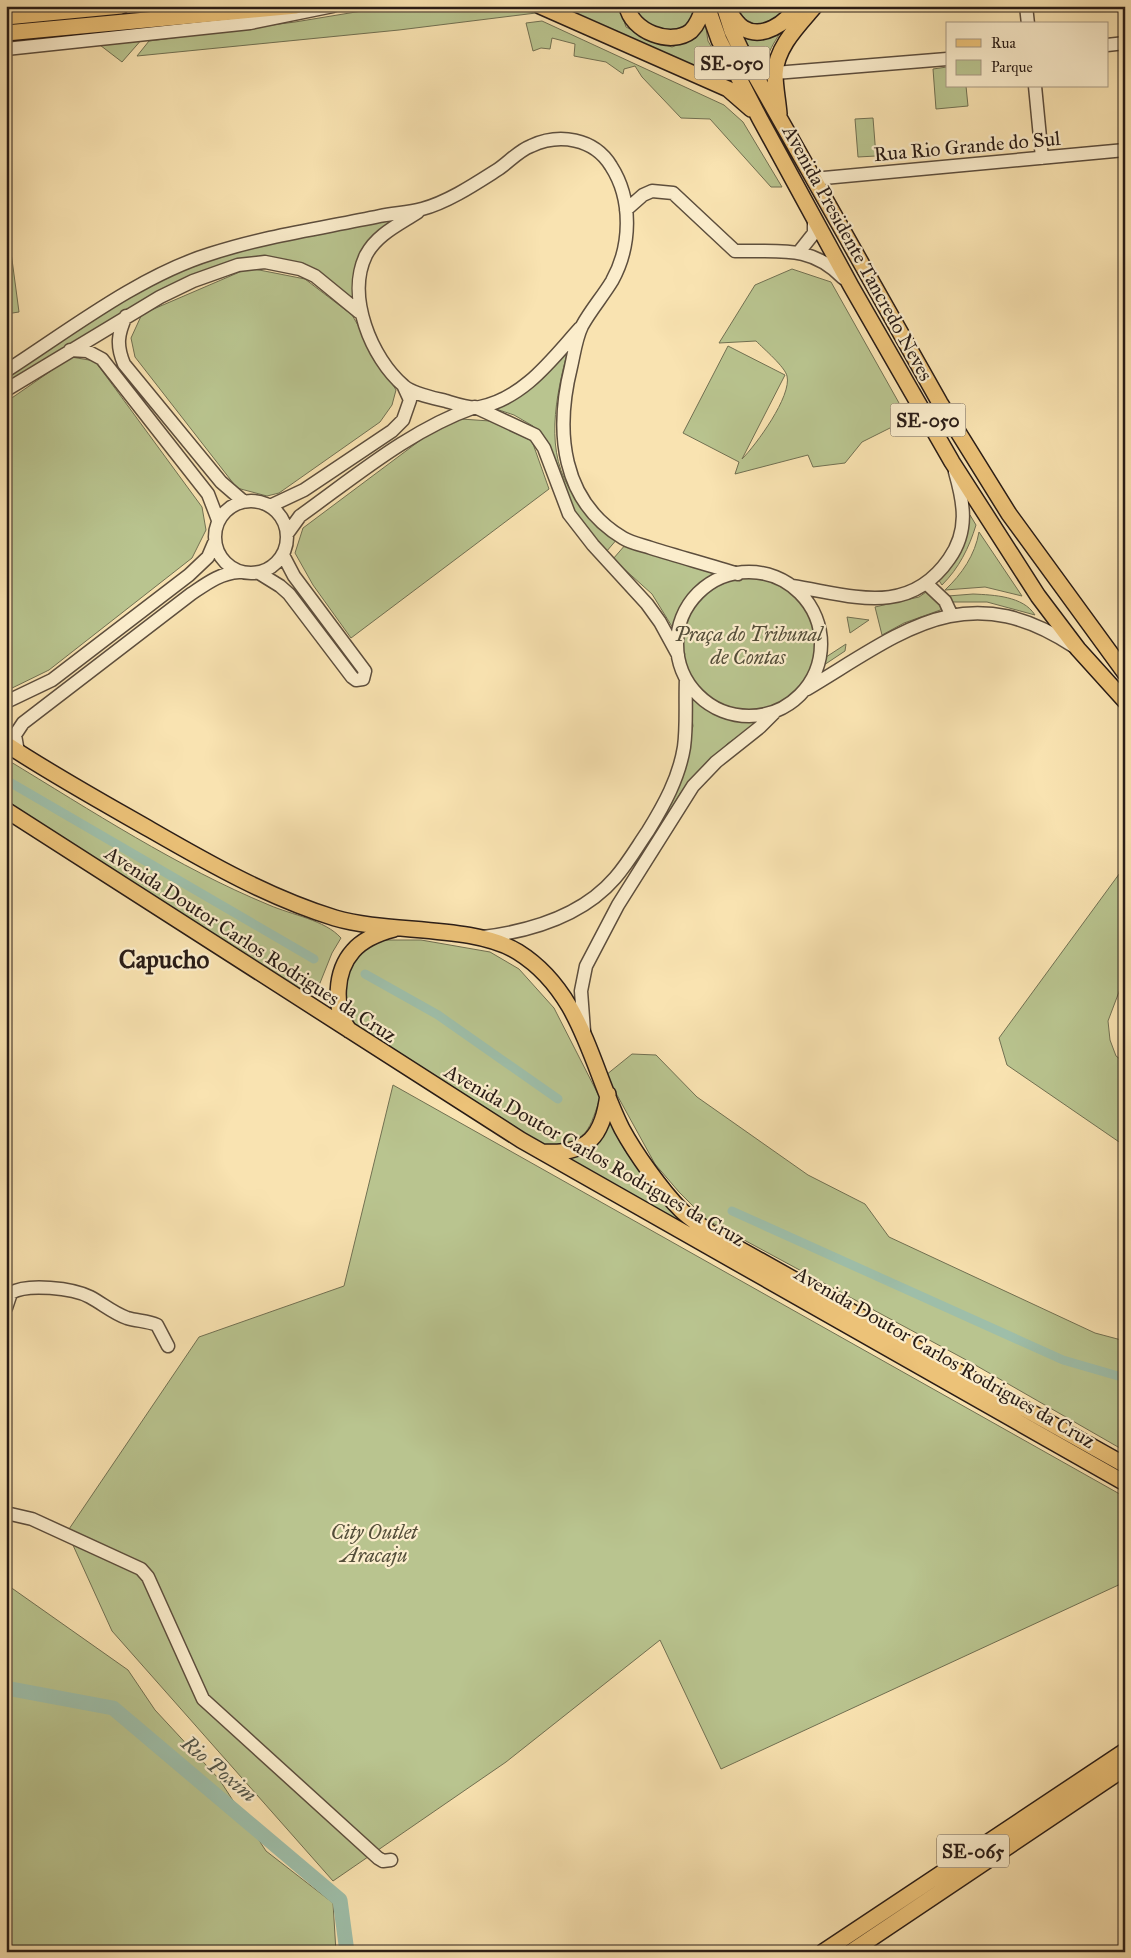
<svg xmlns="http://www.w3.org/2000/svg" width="1131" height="1958" font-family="'IM FELL Great Primer',serif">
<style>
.green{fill:#b9c48f;stroke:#717052}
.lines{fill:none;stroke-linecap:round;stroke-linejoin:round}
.canal{stroke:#9ebea9;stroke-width:9}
.river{stroke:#9ebea9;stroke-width:15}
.minor-casing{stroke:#5d4e3d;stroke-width:15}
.major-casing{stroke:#291c16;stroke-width:18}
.minor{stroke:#fbedcc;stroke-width:12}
.major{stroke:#ecc278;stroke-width:15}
.labels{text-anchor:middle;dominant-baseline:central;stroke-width:4.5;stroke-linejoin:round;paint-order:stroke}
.shield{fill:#fbedcc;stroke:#685b4d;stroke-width:1}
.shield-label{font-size:19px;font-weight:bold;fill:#291c16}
.street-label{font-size:20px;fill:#291c16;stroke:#fbedcc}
.park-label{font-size:20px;font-style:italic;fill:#544e3a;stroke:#fbedcc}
.water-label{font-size:21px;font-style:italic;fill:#525549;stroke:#fbedcc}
.district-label{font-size:25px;font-weight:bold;fill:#291c16;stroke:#fbedcc}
</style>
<rect width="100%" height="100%" fill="#f9e3b1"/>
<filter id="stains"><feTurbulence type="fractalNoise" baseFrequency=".004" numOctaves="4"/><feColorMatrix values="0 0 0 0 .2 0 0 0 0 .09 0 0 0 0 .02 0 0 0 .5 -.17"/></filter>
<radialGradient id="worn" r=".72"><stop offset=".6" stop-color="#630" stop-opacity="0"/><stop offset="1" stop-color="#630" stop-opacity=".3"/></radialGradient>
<path class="green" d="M392,6H494L536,13L399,30L137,56L149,41L295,22Z
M558,6H619L626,27L658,43L672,47L696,38L705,22L708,41L737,90L584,17Z
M630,6H694V19L686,28L671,31L653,29L636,20Z
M738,6H796L767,26C754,24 742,22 738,6Z
M542,21L724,105L743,122L782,187H771L710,119L681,118L642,77L635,66L624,69L623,74L606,62L574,56L575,44L552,38L550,49L541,48L533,51L526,23Z
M783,29C767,52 763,62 767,90L737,35C754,41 766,35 783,29Z
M143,38L122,62L96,42Z
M947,67V86H966L968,106L936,109L933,69Z
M873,118L876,156L858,157L855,119Z
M403,215L375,239L357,301L307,266H223L6,385V376C68,336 130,290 199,263C263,238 337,229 403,215Z
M11,252L19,312L6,314V253Z
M249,268L305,279L352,315L396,390L392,405L380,422L279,493L267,496L237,488L135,357L131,338L142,314Z
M792,269L831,282L908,419L862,442L845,463L813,467L808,455L735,474L739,462L683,433L728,346L785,375L742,459C756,445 792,396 787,376C785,367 764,349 756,341L719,343L755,285Z
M568,350C556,395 543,454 574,495C586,510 604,524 618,538L606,552L581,523L565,494L547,440L533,426L514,415L496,409L523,394L542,379Z
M71,357L95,361L202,507L206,530L192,558L49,670L6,691V402Z
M461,419L490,421L532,441L549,489L351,638L313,585L295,553L303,528L434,430Z
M970,515L976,525C969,548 959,568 942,585L938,579L967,535Z
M979,532L1022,596L985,587L945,590C962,574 975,555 979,532Z
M626,544L718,572L684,604L676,633L652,594L613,559Z
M678 645a71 71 0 1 1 142 0a71 71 0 1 1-142 0Z
M929,590L935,593L943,609L904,623L882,635L875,607L919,597Z
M973,594C994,595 1023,596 1035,615L987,602H951L948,596Z
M847,617L869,620L850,633Z
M846,644L845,651L821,667L823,659Z
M689,695C718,719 724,721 760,721L727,744L681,792L641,859L637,857L681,773L693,726Z
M6,759C92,811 177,867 269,905C292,915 325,920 341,938L332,953L318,988L306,995L279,980L6,801Z
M1125,866V976L1108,1021L1110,1040L1116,1056L1125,1063V1146L1007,1065L999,1038Z
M373,940H421L490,952L519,969L554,1008L600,1098C587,1138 586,1139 545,1149L349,1030L342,967Z
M632,1054L656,1055L697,1097L808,1175L865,1204L889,1237L1095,1333L1125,1341V1451L970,1362L707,1220L679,1192L655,1164L606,1075Z
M393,1085L1125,1497V1582L721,1769L660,1640L506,1762L333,1881L112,1631L67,1532L199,1337L344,1286Z
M609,1117L624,1149L635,1164L695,1233L566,1158C595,1152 600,1145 609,1117Z
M6,1584L128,1670L155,1710L219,1779L266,1851L333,1903L336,1952H6Z"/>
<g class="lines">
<path class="canal" d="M6,780L314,959
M365,974L438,1015L558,1099
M732,1211L1063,1360L1125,1378"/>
<path class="river" d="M6,1688L113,1708L340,1900L347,1952"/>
<g class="minor-casing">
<path id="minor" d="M1026,6L1028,24
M1107,45L1125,43
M6,49L250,23L333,6
M775,73L947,59
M1035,86L1042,158
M813,179L1125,150
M626,210L643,195L652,191L673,193L735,251C778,252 811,244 843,278
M418,212C400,224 377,234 366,255C346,296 371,358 404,386C413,394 434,398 446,401C456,404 470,409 480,407C524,398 552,359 580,328
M799,252L814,233V216
M126,316C118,334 116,345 124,364L221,482L243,501
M70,350L87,351L102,359L208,494L218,520
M6,371C68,331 139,276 210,254C265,236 323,228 380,216C394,213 409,213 422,209C448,202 475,184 497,170C508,163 518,151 531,146C559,133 594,138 611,166C633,200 631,247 612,281C603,296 590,311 582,326C576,338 574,354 571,367C555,431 561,501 623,538C631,543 642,545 651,548C680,557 709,565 738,574
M6,390L160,297L193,281L238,265L265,262L300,269L315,276L359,312
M215 537a36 36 0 1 1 72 0a36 36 0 1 1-72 0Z
M270,506L304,490L392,431L403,420L410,400L404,387
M287,534L300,516C356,476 410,430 475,407L535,435L544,448L569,514L593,545L647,604L660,622L678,655
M677 644a72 72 0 1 1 144 0a72 72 0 1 1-144 0Z
M259,573L280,586L289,594L352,677L356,680L363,679L365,671L294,576L283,555
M927,584L945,601L951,614
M792,586C851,595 908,618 949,559C969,531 964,503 955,472
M807,689C901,633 965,575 1073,646
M6,702L52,680L189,575L208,557L214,543
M18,752L15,735L23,723L191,594C206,584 220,573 239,572
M483,937C531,931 583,915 615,878C628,863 637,847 648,831C664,805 679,778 684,747C687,725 685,702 686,679
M584,1031L581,991L586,966L618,905L693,786L716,762L760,727L774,713
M6,1308L11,1293C27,1283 73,1288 90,1297C103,1304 113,1313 127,1318C137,1321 148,1321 157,1325L168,1346
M6,1513L32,1519L141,1569L148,1577L203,1699L378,1858L383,1861L391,1860"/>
</g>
<g class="major-casing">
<path id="major" d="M540,6L728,89L751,109
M627,6C631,31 671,47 691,31C698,24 701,15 704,6
M707,6L719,40L760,119L851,286L952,462L1038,596L1078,649L1125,701
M724,6L732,31L741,50L940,403L1009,514L1125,673
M730,13C734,19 738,25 743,28C762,40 787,23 796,6
M6,17L121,6
M6,33L296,6
M779,114C778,101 775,87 775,74C776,47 799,25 815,6
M6,744C53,775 102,802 151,830C210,864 270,898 335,918C389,934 472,924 518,952C582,992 591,1067 622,1129C635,1153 662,1191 681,1210C689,1218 700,1225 709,1232L1125,1465
M6,810L521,1140L1125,1483
M349,1030C333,1009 335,971 353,951C363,939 379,933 394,929
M543,1152C588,1155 603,1136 608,1094
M823,1952L1125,1751
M851,1952L1125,1768"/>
</g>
<use href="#minor" class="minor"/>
<use href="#major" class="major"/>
</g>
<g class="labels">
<g class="shield">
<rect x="694.5" y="46.5" width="75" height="33" rx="4"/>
<rect x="890.5" y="403.5" width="75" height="33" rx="4"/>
<rect x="937" y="1834.5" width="72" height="33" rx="4"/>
</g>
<g class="shield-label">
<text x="732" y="63">SE-050</text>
<text x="928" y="420">SE-050</text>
<text x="973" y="1851">SE-065</text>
</g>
<g class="street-label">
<text transform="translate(967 146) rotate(-5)">Rua Rio Grande do Sul</text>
<text transform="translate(858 253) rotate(61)">Avenida Presidente Tancredo Neves</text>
<text transform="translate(251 944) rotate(33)">Avenida Doutor Carlos Rodrigues da Cruz</text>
<text transform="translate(595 1155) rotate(30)">Avenida Doutor Carlos Rodrigues da Cruz</text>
<text transform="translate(945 1357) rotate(30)">Avenida Doutor Carlos Rodrigues da Cruz</text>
</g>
<g class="park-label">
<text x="748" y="634">Praça do Tribunal<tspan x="748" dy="23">de Contas</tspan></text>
<text x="374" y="1532">City Outlet<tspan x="374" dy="23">Aracaju</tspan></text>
</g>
<g class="water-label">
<text transform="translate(219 1769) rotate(40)">Rio Poxim</text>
</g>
<g class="district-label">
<text x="164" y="959">Capucho</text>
</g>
</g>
<rect width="1131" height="1958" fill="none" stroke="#f9e3b1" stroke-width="25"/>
<rect x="8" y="8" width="1116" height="1943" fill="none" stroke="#291c16" stroke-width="2.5"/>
<rect x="12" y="12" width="1106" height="1933" fill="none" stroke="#291c16"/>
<rect x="946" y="22" width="162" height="65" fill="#fbedcc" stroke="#a79983"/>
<rect x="956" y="39" width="25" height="8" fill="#ecc278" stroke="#a79983"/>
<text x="991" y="48" font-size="15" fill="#291c16">Rua</text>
<rect x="956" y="60" width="25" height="15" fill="#b9c48f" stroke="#a79983"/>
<text x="991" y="72" font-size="15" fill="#291c16">Parque</text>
<rect width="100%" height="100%" filter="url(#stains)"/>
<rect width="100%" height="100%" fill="url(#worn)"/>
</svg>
